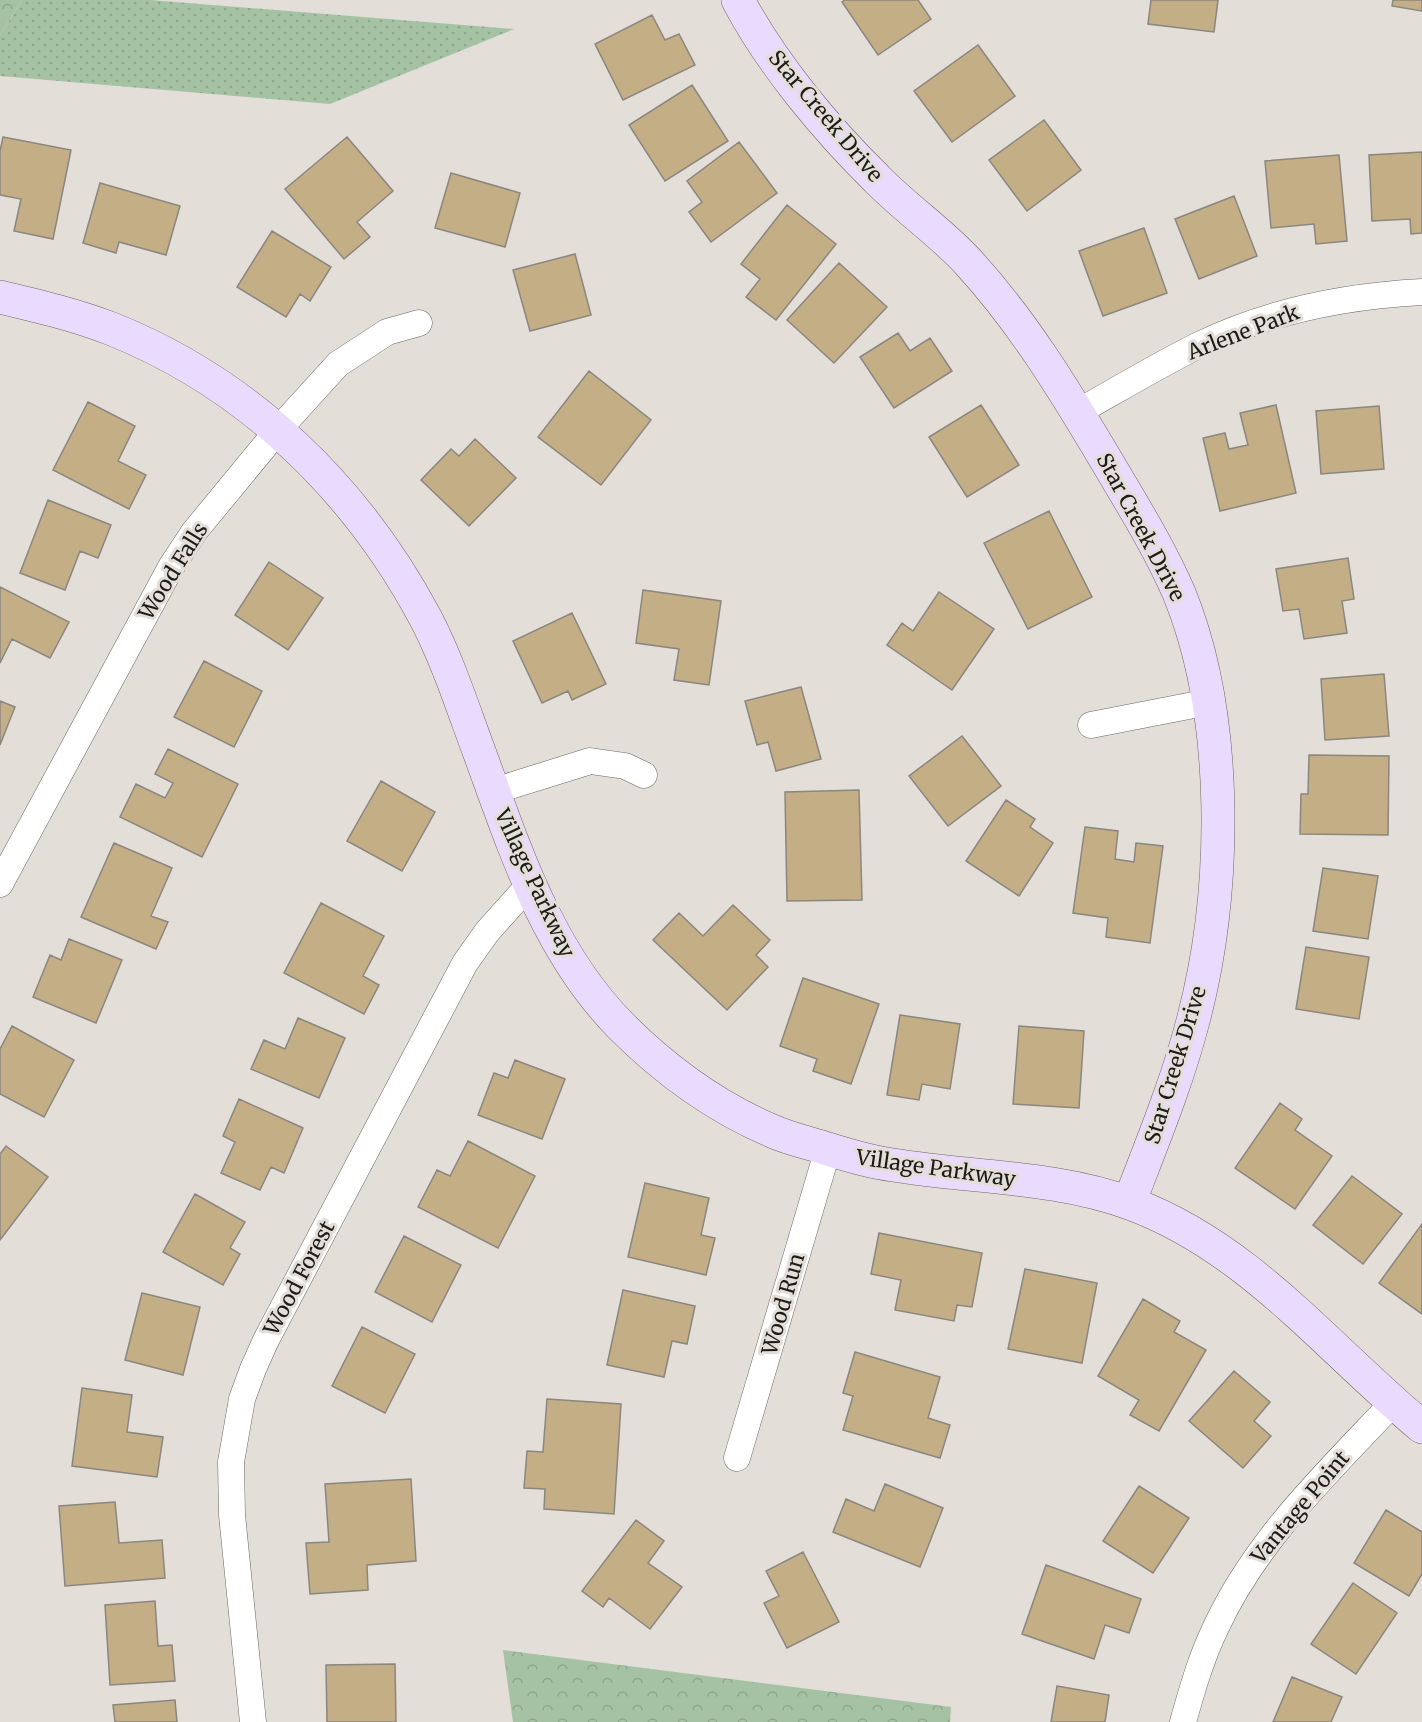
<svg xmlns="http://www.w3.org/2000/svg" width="1422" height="1722" font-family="Merriweather,serif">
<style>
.grass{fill:url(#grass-dots)}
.forest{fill:url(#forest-crowns)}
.building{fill:#c4ae86;stroke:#8a8680;stroke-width:1.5}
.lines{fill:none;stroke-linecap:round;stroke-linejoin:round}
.street-casing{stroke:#6c6962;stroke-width:27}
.secondary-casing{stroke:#6c6962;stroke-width:34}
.street{stroke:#fff;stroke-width:26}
.secondary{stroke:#eadbfe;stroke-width:33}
.labels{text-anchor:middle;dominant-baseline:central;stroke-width:6;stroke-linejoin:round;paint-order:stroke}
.street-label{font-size:21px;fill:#1c1b18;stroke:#e3ded7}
</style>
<defs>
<pattern id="grass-dots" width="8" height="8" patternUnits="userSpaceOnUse" patternTransform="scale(1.5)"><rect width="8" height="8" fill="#a5c3a4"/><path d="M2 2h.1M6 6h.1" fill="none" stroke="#8da78c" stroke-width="1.8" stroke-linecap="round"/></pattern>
<pattern id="forest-crowns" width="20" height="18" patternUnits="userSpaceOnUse" patternTransform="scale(1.5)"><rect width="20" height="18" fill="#a5c3a4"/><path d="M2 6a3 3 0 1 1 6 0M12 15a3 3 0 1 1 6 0" fill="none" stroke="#8da78c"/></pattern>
</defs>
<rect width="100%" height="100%" fill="#e3ded7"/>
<path class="grass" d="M22,0H150L514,29L330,104L0,76V35Z"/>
<path class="forest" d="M0,0H22L0,35Z
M503,1650L951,1707L950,1722H513Z"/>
<path class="building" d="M845,0H918L931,19L878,55L842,2Z
M1151,0H1218L1214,32L1148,24Z
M1393,0H1422V11L1392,6Z
M652,15L665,40L679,34L695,65L623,100L595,44Z
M978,45L1015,96L952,142L914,91Z
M692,85L728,141L665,181L629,125Z
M1044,120L1081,170L1027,211L989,160Z
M3,137L71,150L53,239L14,231L21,199L0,195V151Z
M347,137L393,191L357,222L370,237L344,259L285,189Z
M739,142L777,193L711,242L689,212L702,202L687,181Z
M1422,152V233L1411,234L1410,219L1372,221L1369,155Z
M1339,155L1347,241L1316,244L1314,224L1271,228L1265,161Z
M451,173L520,193L505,247L435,228Z
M100,183L180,206L166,255L119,242L116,253L83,243Z
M1234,196L1257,256L1199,279L1175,219Z
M787,205L836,244L776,320L746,297L760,279L741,264Z
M1144,228L1167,293L1103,316L1079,251Z
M272,231L331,267L310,301L300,294L286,317L237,287Z
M575,254L591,315L530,331L513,270Z
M839,263L887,307L834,363L787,320Z
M898,333L910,351L930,338L952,371L894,408L860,357Z
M589,371L651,420L601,485L538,437Z
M88,402L135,426L118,461L146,475L129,509L53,470Z
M981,405L1019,465L967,497L929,437Z
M1276,405L1296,493L1220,511L1203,438L1225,433L1229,449L1248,445L1240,413Z
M1379,406L1384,469L1321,474L1316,411Z
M475,439L516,478L469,526L421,480L451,449L459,456Z
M48,500L111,525L98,558L80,551L65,590L20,573Z
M1049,511L1092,597L1028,629L984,543Z
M1348,558L1354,599L1342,601L1347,633L1304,639L1299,609L1283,611L1276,569Z
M269,562L323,598L288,650L235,615Z
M0,587L69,622L50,658L12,639L0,663Z
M643,590L721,601L709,685L674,680L679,649L636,643Z
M939,592L994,629L952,690L887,645L902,623L913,631Z
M572,613L606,684L572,700L568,691L542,703L513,641Z
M204,661L262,691L234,747L174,717Z
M1384,674L1389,736L1325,740L1321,679Z
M801,687L821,759L776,771L768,742L757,745L745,701Z
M0,701L15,707L0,745Z
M962,736L1001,786L948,826L909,776Z
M168,749L238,784L202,857L120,817L136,784L165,798L173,783L155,774Z
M1309,755L1389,756L1388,835L1300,834L1301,794H1308Z
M381,781L435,812L402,871L347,841Z
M859,790L862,900L787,901L785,792Z
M1006,800L1035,819L1030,827L1053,843L1019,896L966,861Z
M1085,827L1118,831L1115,859L1134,862L1136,843L1163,846L1150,943L1106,937L1108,918L1073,913Z
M114,843L172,868L151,916L168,922L156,949L81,917Z
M1323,868L1378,876L1368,939L1313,931Z
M321,903L384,936L363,976L379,985L364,1014L284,973Z
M733,905L770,940L756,955L768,967L727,1010L653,940L679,913L703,936Z
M69,939L122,960L96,1023L33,997L50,955L61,960Z
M1306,947L1369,957L1359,1019L1296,1009Z
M803,978L879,1004L851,1084L813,1071L817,1059L780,1046Z
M900,1015L960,1024L950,1089L922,1084L919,1100L887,1095Z
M298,1018L345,1038L319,1098L251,1069L264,1040L285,1049Z
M12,1026L74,1060L44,1117L0,1094V1049Z
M1019,1026L1084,1031L1079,1108L1013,1104Z
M515,1060L565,1079L542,1139L478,1115L494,1073L508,1078Z
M239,1099L303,1128L284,1173L271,1167L260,1190L221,1173L235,1142L223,1136Z
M1280,1103L1302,1119L1295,1130L1332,1156L1295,1209L1235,1168Z
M468,1141L535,1176L498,1248L418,1207L437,1170L450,1176Z
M6,1146L48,1177L0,1240V1154Z
M1352,1176L1402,1214L1363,1264L1313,1225Z
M645,1183L709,1198L701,1235L715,1238L706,1275L628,1257Z
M195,1194L245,1222L230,1248L240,1254L223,1285L163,1252Z
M1422,1224V1314L1379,1283Z
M879,1233L982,1253L972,1307L957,1305L954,1321L895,1310L901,1280L871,1274Z
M404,1236L461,1265L432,1322L375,1292Z
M1025,1269L1097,1283L1082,1363L1008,1349Z
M623,1290L695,1306L687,1344L672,1341L664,1377L607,1365Z
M142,1293L200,1307L183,1375L125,1360Z
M1143,1299L1180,1321L1174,1332L1206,1350L1159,1431L1130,1415L1139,1400L1098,1376Z
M362,1327L415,1354L385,1413L332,1386Z
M855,1352L940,1377L928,1418L950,1425L940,1458L843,1430L853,1396L843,1393Z
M1234,1371L1270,1402L1254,1421L1271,1436L1243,1468L1189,1421Z
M82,1388L132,1395L127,1432L163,1437L157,1477L72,1466Z
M547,1399L621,1404L614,1514L544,1509L545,1489L524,1488L527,1451L543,1452Z
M411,1479L416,1561L367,1565L368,1590L310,1594L306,1543L329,1542L325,1484Z
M885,1484L943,1508L920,1567L833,1532L846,1499L874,1511Z
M1139,1486L1189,1518L1153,1573L1103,1541Z
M115,1502L119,1543L162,1540L165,1578L65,1586L59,1506Z
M1386,1510L1422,1532V1574L1409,1596L1354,1563Z
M636,1520L664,1541L648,1563L682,1587L650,1629L609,1598L603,1607L582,1591Z
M803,1552L839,1622L787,1648L764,1603L779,1596L766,1571Z
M1046,1565L1141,1599L1129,1633L1105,1625L1094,1659L1022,1634Z
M1353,1583L1397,1613L1356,1674L1311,1644Z
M155,1601L158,1646L172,1645L175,1681L110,1685L105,1605Z
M395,1664L396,1722H327L326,1665Z
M1292,1677L1342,1697L1331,1722H1273Z
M1057,1686L1109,1695L1105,1722H1051Z
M175,1700L177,1722H115L113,1705Z"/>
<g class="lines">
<g class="street-casing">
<path id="street" d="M1078,412C1117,390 1157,366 1197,346C1266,312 1346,296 1422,292
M1091,725L1209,702
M494,791L590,761L625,766L644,775
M0,884L171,567L194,532L278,430L338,364L387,332L419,323
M737,1458L828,1149
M253,1722L232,1515L231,1462L242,1399L253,1369L266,1340L465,963L487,932L530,884
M1183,1722C1192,1690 1201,1658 1216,1627C1257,1539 1328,1472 1393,1403"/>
</g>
<g class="secondary-casing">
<path id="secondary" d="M738,0C771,63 826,129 877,179C906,209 941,232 969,263C1023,322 1065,391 1106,460C1132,504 1159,547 1179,593C1230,718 1227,893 1193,1021C1177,1083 1152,1143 1129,1203
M0,297C38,306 76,315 112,329C249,384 357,489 426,619C448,661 463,709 480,754C515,850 548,953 622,1027C665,1070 716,1107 772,1131C790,1139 809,1143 828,1149C850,1156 870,1162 893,1165C973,1178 1056,1176 1132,1204C1250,1248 1328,1349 1422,1427"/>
</g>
<use href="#street" class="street"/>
<use href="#secondary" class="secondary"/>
</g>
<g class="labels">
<g class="street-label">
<text transform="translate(826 116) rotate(50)">Star Creek Drive</text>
<text transform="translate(1243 332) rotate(-21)">Arlene Park</text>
<text transform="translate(1141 527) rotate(62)">Star Creek Drive</text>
<text transform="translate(173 571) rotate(-58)">Wood Falls</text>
<text transform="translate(535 883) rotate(65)">Village Parkway</text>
<text transform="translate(1175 1065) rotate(-73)">Star Creek Drive</text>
<text transform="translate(936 1168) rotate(8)">Village Parkway</text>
<text transform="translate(299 1278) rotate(-62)">Wood Forest</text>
<text transform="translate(783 1304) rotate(-74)">Wood Run</text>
<text transform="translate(1300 1507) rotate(-50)">Vantage Point</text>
</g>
</g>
</svg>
